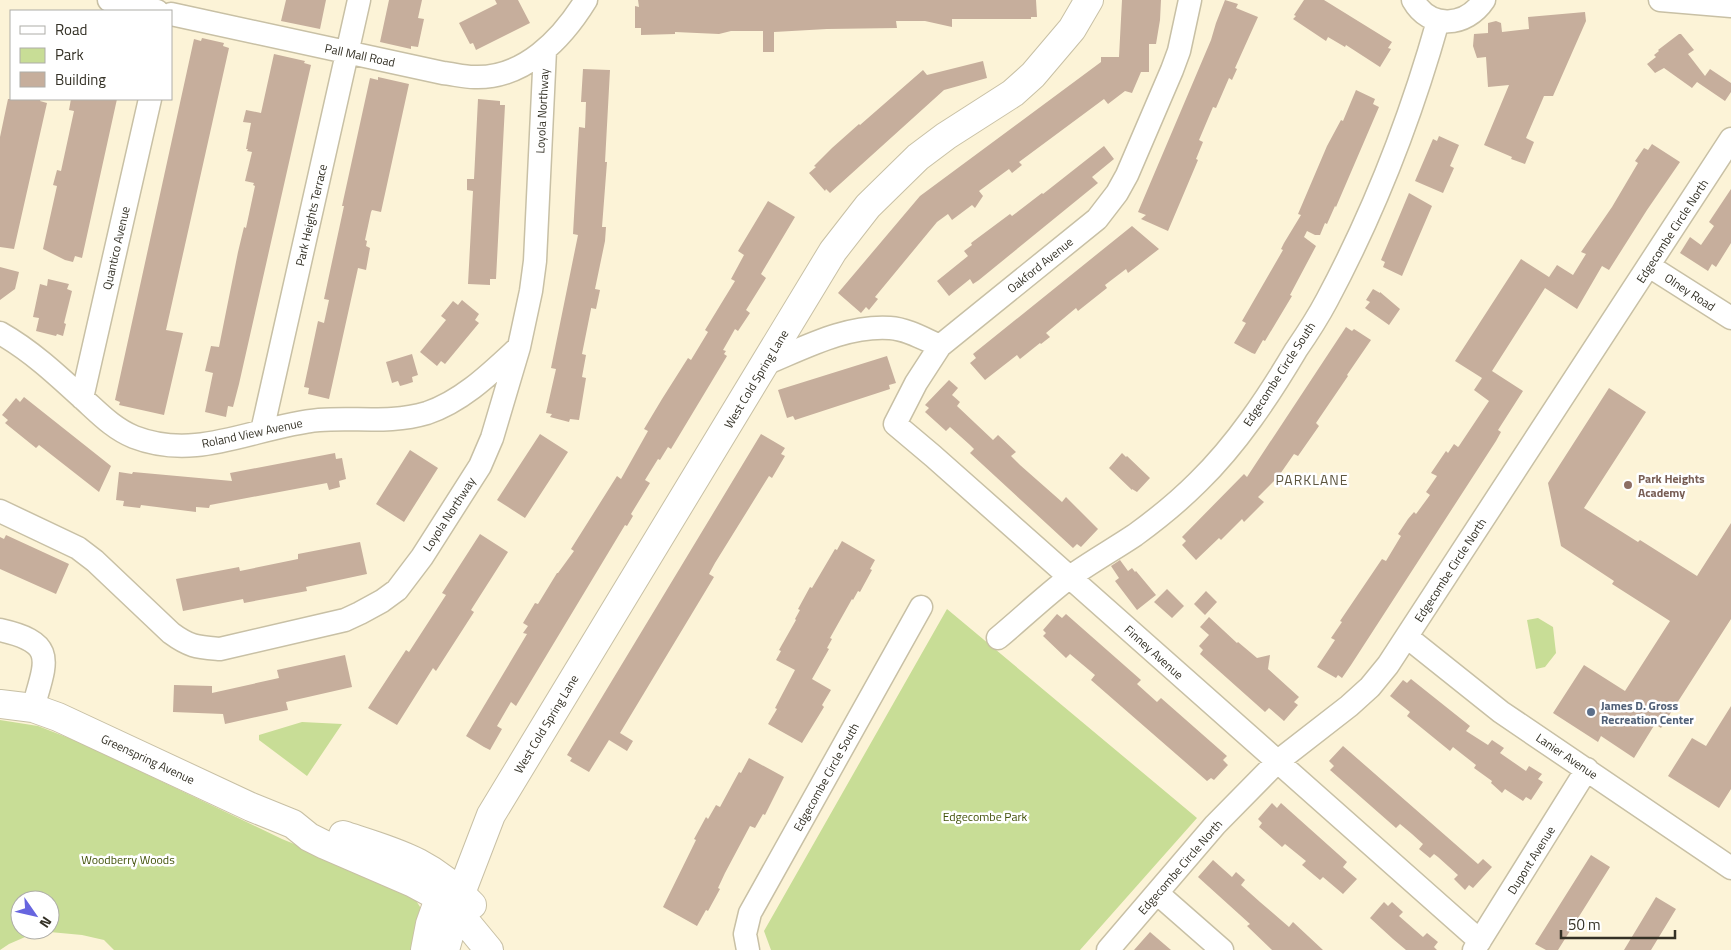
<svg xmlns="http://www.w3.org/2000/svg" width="1731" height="950" font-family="'Titillium Web',sans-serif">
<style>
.green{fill:#c8dd96;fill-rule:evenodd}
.building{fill:#c6ae9c}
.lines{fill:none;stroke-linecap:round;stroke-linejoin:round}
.minor-casing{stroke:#c8c0a5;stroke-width:25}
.major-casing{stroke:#c8c0a5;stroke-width:30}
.minor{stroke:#fff;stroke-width:22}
.major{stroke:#fff;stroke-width:28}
.education-dot{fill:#8d6e63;stroke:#fff;stroke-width:2}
.service-dot{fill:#5c6f8a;stroke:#fff;stroke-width:2}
.labels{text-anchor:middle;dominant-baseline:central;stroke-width:5;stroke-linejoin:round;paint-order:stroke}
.street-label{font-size:12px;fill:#343126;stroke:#fff}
.education-label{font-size:12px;font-weight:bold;fill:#785e54;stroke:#fff;text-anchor:start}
.service-label{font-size:12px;font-weight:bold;fill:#4e5e75;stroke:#fff;text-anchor:start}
.park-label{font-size:12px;fill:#42520a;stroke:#fff}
.neighbourhood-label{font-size:14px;letter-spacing:1px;fill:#5f5740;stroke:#fff}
</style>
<rect width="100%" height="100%" fill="#fcf3d7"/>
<path class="green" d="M947,609L1197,818L1080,950H771L764,931Z
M1538,618L1553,627L1556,653L1545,667L1536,669L1527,620Z
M0,720L38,726L79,742L282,839L399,887L415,899L422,910L419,950H114L104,940L82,935L39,931L9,944L0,950ZM20,900H50V930H20Z
M302,722L342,724L307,776L259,740V735Z"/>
<path class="building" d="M286,0H326L320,29L281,21Z
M389,0H422L418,18L424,19L418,47L411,46V49L380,42Z
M495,0H518L530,23L476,50L473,43L470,44L459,23L497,4Z
M638,0H1036L1037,17H1031V19H952V27L925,21H896L897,28L827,29L774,32V52H763V31H731L719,34L675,32V34L641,35V28H635V6L639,7Z
M1122,0H1161L1160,20L1156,44H1149V72H1141L1132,93L1125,91L1108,104L1104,99L1019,162L1022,165L1012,173L1009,169L979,191L983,196L975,208L972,205L952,220L948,214L937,222L875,297L878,299L869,310L866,307L861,313L838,293L920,196L1101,62V57H1119Z
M1225,0L1238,4L1236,8L1258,17L1235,68L1237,69L1232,80L1229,78L1216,108L1213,107L1199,140L1203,142L1196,159L1198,160L1168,231L1141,219L1146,215L1138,212L1211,40L1216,23Z
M1304,0H1324L1392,42L1388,48L1391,49L1380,67L1346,45L1345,47L1328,37L1326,41L1293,19L1296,16L1294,15Z
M1585,12L1586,21L1553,96H1544L1526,138L1534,142L1525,164L1511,159L1512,157L1484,145L1509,85L1488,87L1486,57L1477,58L1473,46L1474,34L1488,33V23L1496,21L1501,23L1502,32L1529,29L1528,17Z
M1679,34H1681L1694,50L1688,54L1705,76L1710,69L1731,83V92L1725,101L1697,82L1692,88L1664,68L1655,73L1647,64L1656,57L1654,55L1659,51L1658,50Z
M202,38L224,43L223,46L229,48L166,330L183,333L164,415L119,405L120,402L115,400L194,39L201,41Z
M274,54L305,61L304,63L311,65L239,384L233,407L228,406L226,417L205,412L213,373L205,371L211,346L219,347L238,252L244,227L246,228L255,186L253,185L254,183L245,181L252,152L247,151L248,149H246L251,123L243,122L246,110L261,113Z
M983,61L987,78L944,90L830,193L826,189L825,191L809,173L816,167L814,166L832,148L859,124L860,125L923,70L927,75Z
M583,69L610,70L605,162H607L602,227H606L605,241L595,289L600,290L596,309L591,308V309L582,354L586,355L582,377L586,378L579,420L570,419L569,422L550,417L552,414L546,413L556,369L551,368L578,235L573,234L579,127L585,128L586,102H581Z
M378,77L409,84L381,212L372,210L371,212L365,240L367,241L366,246L370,248L366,270L358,268L329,399L308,394L309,388L304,387L318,321L324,323L329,300L324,299L344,206H342L370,78L378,80Z
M1356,90L1375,99L1373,104L1379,107L1336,207L1335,206L1327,224L1325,223L1320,235H1315L1307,231L1304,237L1316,246L1290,295L1292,296L1265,341L1263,340L1255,354L1252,353L1234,343L1246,323L1242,321L1283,250L1281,249L1284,243L1301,215L1298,214L1327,146L1341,120L1343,121Z
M8,99H41L40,101L47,103L14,249L0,247V137Z
M71,99H117L82,258L75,256L73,262L65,260L43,249L57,186L53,185L57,170L61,171L74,111L69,110Z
M478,99L500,101V105H505L496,279H490V285L468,284L473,191L467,190V179H474Z
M1439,136L1459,145L1450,166L1454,168L1443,193L1415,181L1433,139L1437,141Z
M1652,144L1680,162L1647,210L1609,270L1602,266L1577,309L1545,288L1492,371L1523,391L1498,430L1501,432L1496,441L1351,665L1342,678L1338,675L1336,678L1317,667L1335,640L1331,638L1342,622L1340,621L1382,559L1386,561L1401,536L1398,534L1408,519L1414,512L1416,514L1430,495L1426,492L1437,476L1431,473L1446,451L1448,453L1454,444L1458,447L1459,446L1489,401L1474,390L1482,378L1455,361L1521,259L1549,277L1557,265L1573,275L1586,254L1581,252L1612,207L1638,163L1635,161L1644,148L1648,150Z
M1104,146L1114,159L1092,177L1098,183L979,280L973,284L970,279L949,296L937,281L968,256L964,251L972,245L971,243L1010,214L1012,216L1042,193L1043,194Z
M1731,189V243L1716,267L1712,264L1708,271L1680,253L1690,237L1701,245L1714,226L1709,222Z
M1409,193L1432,206L1402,276L1383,267L1385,262L1381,260Z
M768,201L795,217L761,274L766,278L746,310L750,313L738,331L735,329L723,350L726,351L724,354L727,356L671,449L668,447L660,460L658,459L645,480L650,483L631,514L633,516L627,526L625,525L516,706L511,702L497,726L502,729L490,750L484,747L466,736L527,634L523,633L528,626L523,623L535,603L538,604L557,573H558L574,551L571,549L617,476L621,479L648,431L644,429L662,399L688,358L691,360L708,332L705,330L735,281L731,279L744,255L738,251Z
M1132,226L1159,249L1128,273L1126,269L1105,285L1107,288L1078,311L1076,308L1046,333L1050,337L1041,344L1040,343L1020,359L1017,355L985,380L970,363L976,358L973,354Z
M0,267L19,272L15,289L0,300Z
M48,279L69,284L67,289L72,291L64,323L66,324L63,336L57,334L56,336L36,331L39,318L33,317L40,284L47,286Z
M1373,289L1380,293V292L1400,309L1389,325L1365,308L1370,302L1366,300Z
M462,300L479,314L475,320L479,323L445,364L441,361L437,366L420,352L446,320L441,316L453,301L458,305Z
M1346,327L1352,331L1354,329L1371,340L1347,375L1348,376L1316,423L1319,426L1298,456L1294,454L1278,477L1258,497L1264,502L1244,522L1242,519L1221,540L1219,538L1196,560L1182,545L1186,541L1182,537L1244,474L1247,477Z
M412,354L418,375L412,377L413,382L407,384L400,386L398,381L392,383L386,362Z
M887,356L896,383L889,385L890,389L795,420L793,416L787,418L778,390Z
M949,380L958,388L952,395L960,402L957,406L993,440L998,435L1016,452L1011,456L1020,465L1062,502L1066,497L1098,529L1081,547L1077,544L1073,548L970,453L974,449L970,445L950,427L946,431L925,412L929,408L925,405Z
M1609,388L1646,412L1584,508L1638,542L1640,540L1697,576L1731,523V619L1661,728L1655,724L1634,758L1601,736L1598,742L1553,713L1584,665L1625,691L1670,621L1612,584L1614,581L1561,546L1548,483Z
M24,397L111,466L99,492L39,445L36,448L5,423L8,420L2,415L16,398L20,402Z
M540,434L568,452L525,518L497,500Z
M761,434L785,448L781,454L785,456L772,478L769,476L715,563L709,574L714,577L620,733L633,741L627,751L609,740L589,772L570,761L572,758L567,755Z
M410,450L438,468L404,522L376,504Z
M335,453L336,459L342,458L346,479L339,481L340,487L329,490L327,483L210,505L209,508L196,507V512L141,505L140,508L123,506L124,501L116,500L119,472L132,474L133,472L232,481L230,473Z
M1122,453L1126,457L1127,456L1150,478L1137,492L1132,489V490L1109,468Z
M480,534L508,552L471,610L474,612L436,671L433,668L397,725L368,708L406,650L409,652L446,595L442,593Z
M6,535L69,564L56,594L0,569V537L4,539Z
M842,541L875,560L870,569L872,570L860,592L858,591L853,600L852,599L830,638L832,639L827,648L829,649L812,679L831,690L822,705L824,707L802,743L768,724L777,709L775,708L795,670L776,660L781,651L779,650L796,620L795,619L800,610L798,609L810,587L812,588L835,549L837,550Z
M360,542L367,574L306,587L307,591L244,603L243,599L183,611L176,579L239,567L240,571L298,559V554Z
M1120,560L1128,571L1132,568L1135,572L1136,571L1156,595L1137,610L1115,581L1119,578L1111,566Z
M1167,589L1184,606L1172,618L1154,602Z
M1206,591L1217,602L1205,615L1194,604Z
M1057,614L1062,618L1066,614L1141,680L1137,684L1157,702L1161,698L1227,756L1223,760L1228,765L1214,780L1211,778L1207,781L1091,680L1095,675L1070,654L1066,658L1043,636L1046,633L1043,630Z
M1209,617L1237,643L1238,642L1257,658L1270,655L1268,669L1299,697L1294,702L1298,705L1284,721L1269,708L1265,712L1200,654L1203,650L1199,646L1209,635L1200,627Z
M345,655L352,687L286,702L288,710L225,724L223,714L173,712L174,685L212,686V693L279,678L277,670Z
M1411,679L1470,726L1466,731L1488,745L1492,740L1504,748L1500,753L1526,771L1529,766L1542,774L1538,779L1543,782L1531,800L1526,797L1523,801L1505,789L1502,793L1491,783L1492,781L1474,768L1476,765L1453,747L1450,751L1407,716L1410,712L1390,696L1403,680L1407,683Z
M1731,706V789L1719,808L1668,776L1692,738L1706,746Z
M1343,746L1478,864L1483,859L1492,867L1473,888L1469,885L1465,890L1454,879L1458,875L1438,857L1434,854L1430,858L1419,849L1423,844L1412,834L1400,824L1396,828L1330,770L1334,766L1329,761Z
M749,758L784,777L765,815L763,814L755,828L750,826L725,873L718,888L720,889L708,911L706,910L697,926L663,907L696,840L694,839L706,817L708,819L716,805L720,807L739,772L741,773Z
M1272,803L1277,808L1281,803L1347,862L1343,867L1357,879L1343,894L1323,877L1320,880L1302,865L1306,861L1285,844L1282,847L1259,827L1262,823L1258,819Z
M1591,855L1610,867L1558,950H1546L1535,944Z
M1213,860L1232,877L1236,872L1245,880L1241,885L1260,902L1289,927L1293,922L1323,950H1272L1247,926L1250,924L1198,877Z
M1656,897L1676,909L1651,950H1624Z
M1384,902L1388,906L1392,902L1403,912L1399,916L1423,937L1427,933L1438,942L1434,947L1437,950H1406L1393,939L1370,918Z
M1150,932L1171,950H1134Z"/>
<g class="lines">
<g class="minor-casing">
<path id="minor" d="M109,0L157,11
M1190,0L1179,51L1172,70L1127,175L1117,193L1097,219L940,346L916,383L895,424L933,456L1480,941
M1413,0C1430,30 1466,27 1484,0
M1660,0L1731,6
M171,14L443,73C453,74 464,77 474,77C524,79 562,39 586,0
M1649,266L1731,318
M0,333C30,350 55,373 80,396C97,411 112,428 134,437C198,462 255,426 319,420C356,417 390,424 427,413C463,401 492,372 519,347
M765,364C804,348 846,325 890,328C907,329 924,339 940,346
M82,398L150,99
M262,431L359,0
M0,511L78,548L95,561L171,633C190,647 197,647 220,649L345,620L360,613L382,601L397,590L422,557L480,466L492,438L519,347L531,291L535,261L545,50
M0,630C58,643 46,661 33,708
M1407,637L1501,712L1731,868
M998,638C1022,618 1045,596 1070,577C1091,562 1114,549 1135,535C1157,519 1179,501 1198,482C1237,444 1268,397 1296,350C1307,334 1318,317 1327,300C1374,212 1411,117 1438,21
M1157,893L1222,950
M748,950L745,934L750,913L921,607
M1108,950L1215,825L1277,762L1349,706L1370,687L1388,665L1731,139
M1474,950L1587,769"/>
</g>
<g class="major-casing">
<path id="major" d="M0,704L33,708L58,717L251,807L293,824L309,837L325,845L413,883L439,897L456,910L489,950
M343,835C398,853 432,861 472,905
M425,950L430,924L445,882
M445,950L461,893L491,815L833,251L868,206L918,157L946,136L1013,93L1033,75L1072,29L1089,0"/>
</g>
<use href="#minor" class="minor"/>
<use href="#major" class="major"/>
</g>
<circle class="education-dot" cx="1628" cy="485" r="5"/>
<circle class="service-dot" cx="1591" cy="712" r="5"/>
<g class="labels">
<g class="street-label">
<text transform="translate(360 55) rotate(12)">Pall Mall Road</text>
<text transform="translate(542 111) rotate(-87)">Loyola Northway</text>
<text transform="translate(311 215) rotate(-77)">Park Heights Terrace</text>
<text transform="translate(1672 231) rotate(-57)">Edgecombe Circle North</text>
<text transform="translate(116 248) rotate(-77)">Quantico Avenue</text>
<text transform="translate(1040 265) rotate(-39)">Oakford Avenue</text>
<text transform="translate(1690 292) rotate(33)">Olney Road</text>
<text transform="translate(1279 374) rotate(-57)">Edgecombe Circle South</text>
<text transform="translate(756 379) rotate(-59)">West Cold Spring Lane</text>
<text transform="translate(252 433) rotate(-12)">Roland View Avenue</text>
<text transform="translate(449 514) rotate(-57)">Loyola Northway</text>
<text transform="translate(1450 570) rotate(-57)">Edgecombe Circle North</text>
<text transform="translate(1154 652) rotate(42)">Finney Avenue</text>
<text transform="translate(546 724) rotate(-59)">West Cold Spring Lane</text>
<text transform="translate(1567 756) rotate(34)">Lanier Avenue</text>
<text transform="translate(148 759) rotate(25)">Greenspring Avenue</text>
<text transform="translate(826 777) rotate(-61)">Edgecombe Circle South</text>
<text transform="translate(1531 860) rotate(-58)">Dupont Avenue</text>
<text transform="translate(1180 867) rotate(-49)">Edgecombe Circle North</text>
</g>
<g class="education-label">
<text x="1638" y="478">Park Heights<tspan x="1638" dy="14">Academy</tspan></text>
</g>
<g class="service-label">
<text x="1601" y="705">James D. Gross<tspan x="1601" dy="14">Recreation Center</tspan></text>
</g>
<g class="park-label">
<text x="985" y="816">Edgecombe Park</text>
<text x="128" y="859">Woodberry Woods</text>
</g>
<g class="neighbourhood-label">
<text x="1312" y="479">PARKLANE</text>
</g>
</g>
<rect x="10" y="10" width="162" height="90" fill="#ffffff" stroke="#aeada8"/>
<rect x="20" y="26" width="25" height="8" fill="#ffffff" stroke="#aeada8"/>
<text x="55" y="35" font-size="15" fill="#343126">Road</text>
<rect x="20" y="48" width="25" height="15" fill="#c8dd96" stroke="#aeada8"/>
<text x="55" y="60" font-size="15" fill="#343126">Park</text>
<rect x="20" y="72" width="25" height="15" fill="#c6ae9c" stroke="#aeada8"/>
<text x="55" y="85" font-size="15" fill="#343126">Building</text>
<g transform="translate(35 915) rotate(124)"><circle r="24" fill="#ffffff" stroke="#aeada8"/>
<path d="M0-4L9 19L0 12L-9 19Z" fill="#6765df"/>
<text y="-8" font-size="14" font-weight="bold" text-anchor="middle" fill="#343126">N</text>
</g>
<path d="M1561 930v8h114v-8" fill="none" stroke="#343126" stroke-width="2.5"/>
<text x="1568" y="930" font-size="15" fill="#343126" stroke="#ffffff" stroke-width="4" paint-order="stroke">50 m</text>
</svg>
